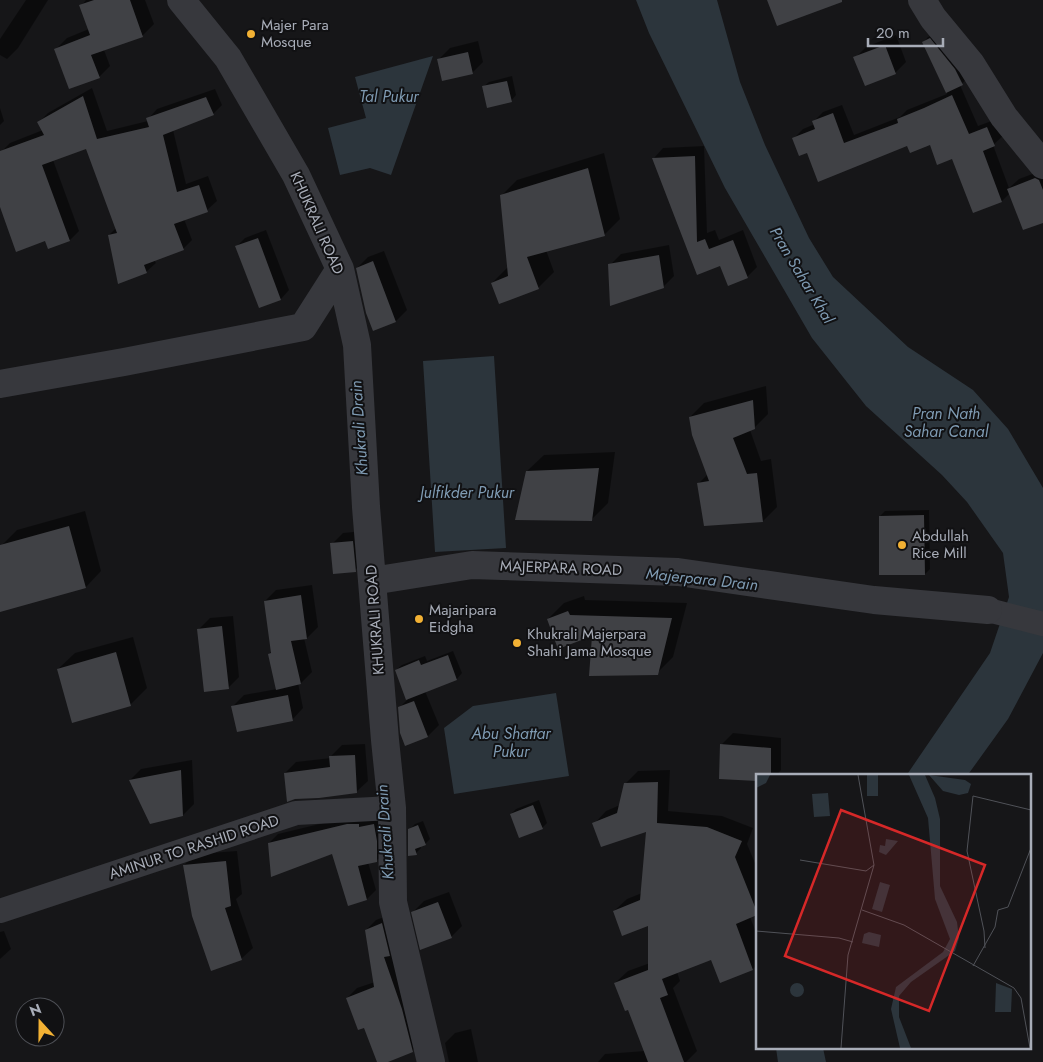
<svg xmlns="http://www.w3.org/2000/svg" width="1043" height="1062" font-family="Jost,sans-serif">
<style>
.water{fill:#2c353c}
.shadow{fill:#0007}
.building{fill:#404145}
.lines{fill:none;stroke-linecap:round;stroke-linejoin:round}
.minor{stroke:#37383d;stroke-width:24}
.tertiary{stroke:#37383d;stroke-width:28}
.poi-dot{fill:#f2b134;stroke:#111113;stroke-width:2}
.labels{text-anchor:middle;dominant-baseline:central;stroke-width:4;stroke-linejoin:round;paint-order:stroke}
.poi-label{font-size:15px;fill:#a8adb8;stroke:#111113;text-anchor:start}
.street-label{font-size:15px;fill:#a8adb8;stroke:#111113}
.water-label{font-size:16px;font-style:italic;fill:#7f9bb3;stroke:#111113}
.inset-road{fill:none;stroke:#505258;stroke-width:1}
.view{fill:#d62828;fill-opacity:0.15;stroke:#d62828;stroke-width:2.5}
.inset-edge{fill:none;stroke:#a8adb8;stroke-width:2.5}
</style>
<rect width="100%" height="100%" fill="#161618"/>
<path class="water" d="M636,0H717L740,82L765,145L809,238L833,277L908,347L973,390L1008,429L1043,488V653L1008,719L967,776H906L990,653L1009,597L1003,553L967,502L942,475L866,406L812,338L725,188L649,33Z
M433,56L391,175L370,168L340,175L328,128L366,118L355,77Z
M494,356L506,548L435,552L423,361Z
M556,693L569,776L454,794L444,728L473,706Z
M776,1048H823L826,1062H778Z"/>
<path class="shadow" d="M26,0H48L18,48L7,59L0,55V39Z
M86,0H145L154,24L143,35L104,50L110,66L99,77L56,49L67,38L89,29L81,6Z
M935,34L967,79L960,85L978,126L997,119L1003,136L993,145L1009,188L1019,179L1043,170V221L1010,193L1002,201L974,211L953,157L930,144L808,152L794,138L803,129L815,124L814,121L823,112L842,105L854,135L900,117L907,110L947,94L923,43L928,37Z
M896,35L906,62L895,73L855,58L866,47Z
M478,41L483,62L472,73L439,59L450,48Z
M512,76L516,95L511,101L483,87L489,82Z
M92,88L107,131L148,121V119L157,109L215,89L222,105L213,114L173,130L186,184L208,176L217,201L207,210L184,219L192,240L183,249L154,260L156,263L146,272L109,235L116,228L87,148L53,160L79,231L70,240L46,239L0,204L1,152L10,143L43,130L39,122L48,113Z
M0,108L4,121L0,125Z
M704,146L707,233L715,230L719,240L743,230L757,267L747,277L721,265L698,274L654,158L663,148Z
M604,153L620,219L604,235L546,250L554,272L538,288L492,283L508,267L501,196L517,180Z
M266,230L289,290L281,299L259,307L236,247L245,238Z
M669,245L674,276L663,287L610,265L621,254Z
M384,251L407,310L396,321L373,329L357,268L368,257Z
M766,386L768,414L754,428L750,430L761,461L771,459L777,507L763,521L699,483L708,474L690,417L704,403Z
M615,452L608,503L591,520L527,471L544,455Z
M929,510L930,569L925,574L880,516L885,511Z
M85,511L101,571L86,587L0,611V560L2,545L17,530Z
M364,531L366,559L355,570L332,544L343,533Z
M312,585L318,627L307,638H304L312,672L301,683H298L303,708L292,720L233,706L244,695L277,689L269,654L272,651L265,601L276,590Z
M584,596L585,600L687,603L673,657L657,673L594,635L548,619L564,603Z
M233,616L239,677L228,688L199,629L210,618Z
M133,637L147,688L130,705L58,669L75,653Z
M453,651L462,673L457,679L425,691L439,725L428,736L399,708L411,696L396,670L402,665L425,656L427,661Z
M733,733L781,738V770L776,776H757L722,744Z
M365,744L368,781L356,792L285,773L296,762L331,758V756L342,745Z
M192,760L194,804L183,815L130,780L141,769Z
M670,770L668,811L722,816L753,828L747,844L757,868V914L750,917L757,935V965L753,969L721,982L712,959L677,972L680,981L673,988L697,1051L686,1062H598L605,1054L645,1051L628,1009L615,983L628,971L650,963L649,924L614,911L627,899L642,893L648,830L594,824L606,811L620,805L625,784L638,771Z
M539,800L547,823L542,828L511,814L516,809Z
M357,815L382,816L386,852L376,861L368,862L376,890L367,899L349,904L333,852L269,843L278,834Z
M423,821L430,839L425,844L420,846L421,848L416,853L409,830L415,824Z
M237,851L242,894L236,899L253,948L241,959L184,865L196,854Z
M449,892L462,926L451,937L413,912L424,901Z
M392,914L422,1041L412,1051L384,1062H378L365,1027L347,998L357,988L375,982L366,930L376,920Z
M4,931L11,949L0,959V932Z
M471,1029L478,1062H449L445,1043L455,1033Z"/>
<path class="building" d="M94,0H130L143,37L91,55L100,78L69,89L54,49L90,35L79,5Z
M767,0H842V2L777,26Z
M930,38L955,69L963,85L946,93L922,42Z
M885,45L896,74L865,86L853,57Z
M468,52L473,74L442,81L437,59Z
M507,81L512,102L487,108L482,86Z
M952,95L969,134L987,127L995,146L983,151L1002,202L973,213L952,159L937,165L930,145L910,153L907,146L818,182L807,153L799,156L792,138L815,129L812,121L833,113L844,143L898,123L897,119L924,108Z
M83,96L97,139L149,127L146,118L206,97L214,115L163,135L177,192L199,185L208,212L174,224L184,250L144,265L147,273L118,284L108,235L117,233L86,149L42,165L70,241L48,249L45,241L16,252L0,207V151L44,135L37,122Z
M695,156L697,242L705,239L709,249L733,240L748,278L728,286L720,266L697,275L652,158Z
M588,168L605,236L527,257L539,289L499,304L491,283L508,276L500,195Z
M1035,178L1039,180L1043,190V223L1023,230L1007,189Z
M258,238L281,300L259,308L235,246Z
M659,255L664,288L610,306L608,264Z
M373,261L396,322L373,331L366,313L356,268Z
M753,400L755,429L733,438L747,474L757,473L763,522L704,526L697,483L709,481L692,435L689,417Z
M599,468L592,521L515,520L526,471Z
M924,515L925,575H879V516Z
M69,526L86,588L0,612V545Z
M353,541L356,572L333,574L330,543Z
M301,595L307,639L291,641L301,684L276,690L268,654L271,653L264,601Z
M568,611L570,615L672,618L658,675L589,676L592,636L558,649L547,619Z
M222,626L229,689L204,692L197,629Z
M116,652L131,706L72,723L57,669Z
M448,655L457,680L406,700L395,670L419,660L421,665Z
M288,695L293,721L237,732L231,706Z
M414,701L428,737L405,746L400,733L398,707Z
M720,744L771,748V776H757V781L719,779Z
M355,755L357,793L319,798L295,799L287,802L284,773L330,767L329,756Z
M181,770L183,816L150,824L129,780Z
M658,782L657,823L707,827L742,841L735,857L757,912V915L736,924L753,970L720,983L711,960L662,979L668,995L660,998L684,1062H648L628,1010L625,1011L614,983L648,970V926L622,936L613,911L640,900L646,832L601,847L592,823L617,813L624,783Z
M533,805L543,829L519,838L510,814Z
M347,824H359V827L374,824L377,841V862L358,866L367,900L348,906L332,854L271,877L268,843Z
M418,825L426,845L415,849L417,855L408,856V829Z
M226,861L231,906L225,908L242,960L211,971L192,916L183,865Z
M438,902L452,938L420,950L411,912Z
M382,923L390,956L384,957L402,1009L413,1052L388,1062H377L364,1028L358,1030L346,998L374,987L365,930Z"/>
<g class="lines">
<path class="minor" d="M988,610L1043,624
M0,911L296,813L392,808"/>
<path class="tertiary" d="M181,0L228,58L296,175L340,269L357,345L366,507L385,740L392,808L393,902L431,1062
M922,0L933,18L971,64L1004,117L1043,165
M0,384L124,362L303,327L340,269
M372,581L472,565L678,572L874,600L988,610"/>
</g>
<g class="poi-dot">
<circle cx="251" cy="34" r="5"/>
<circle cx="902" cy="545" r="5"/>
<circle cx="419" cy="619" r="5"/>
<circle cx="517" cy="643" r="5"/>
</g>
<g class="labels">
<g class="poi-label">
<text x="261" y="25">Majer Para<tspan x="261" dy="17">Mosque</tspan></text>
<text x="912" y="536">Abdullah<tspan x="912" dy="17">Rice Mill</tspan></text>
<text x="429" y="610">Majaripara<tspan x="429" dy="17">Eidgha</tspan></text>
<text x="527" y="634">Khukrali Majerpara<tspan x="527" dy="17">Shahi Jama Mosque</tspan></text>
</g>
<g class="street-label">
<text transform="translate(317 223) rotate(66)">KHUKRALI ROAD</text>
<text transform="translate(561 568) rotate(2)">MAJERPARA ROAD</text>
<text transform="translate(375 620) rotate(-94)">KHUKRALI ROAD</text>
<text transform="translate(194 847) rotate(-18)">AMINUR TO RASHID ROAD</text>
</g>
<g class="water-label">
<text x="389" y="96">Tal Pukur</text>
<text transform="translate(802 275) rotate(59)">Pran Sahar Khal</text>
<text x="946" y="413">Pran Nath<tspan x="946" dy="18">Sahar Canal</tspan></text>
<text transform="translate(359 428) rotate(-94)">Khukrali Drain</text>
<text x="467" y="492">Julfikder Pukur</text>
<text transform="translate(702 579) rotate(6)">Majerpara Drain</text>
<text x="511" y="733">Abu Shattar<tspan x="511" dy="18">Pukur</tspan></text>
<text transform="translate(385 832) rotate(-94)">Khukrali Drain</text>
</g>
</g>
<g transform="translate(756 774)">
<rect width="275" height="275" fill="#161618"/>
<path d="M0,1H14L10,9L0,14ZM111,1H122V22H111ZM153,1H169L179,24L184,45V112L201,148L203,164L199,177L155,208L143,222V243L155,274H144L135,235L140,213L187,178L194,165L179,125L172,44ZM173,1L209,6L215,10L212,19L203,21L187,17ZM72,19L74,42L58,43L56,20ZM130,65L142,67L130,81L123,78L124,71L129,72ZM124,108L134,111L126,138L116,135ZM113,158L125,161L123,173L106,169L108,160ZM240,209L256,215L255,238H239ZM34 216a7 7 0 1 1 14 0a7 7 0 1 1-14 0Z" fill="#2c353c"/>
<path class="inset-road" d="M44,86L110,97L118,91M106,136L148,151L258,214L265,224L274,274M0,157L83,164L97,168M229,174L228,157L211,77L217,22L275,36M217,192L239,153L242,136L252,133L275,74M85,274L92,181L118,91L102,1"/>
<path class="view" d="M85,36L229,91L173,237L29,182Z"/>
<rect width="275" height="275" class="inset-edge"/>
</g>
<g transform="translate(40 1022) rotate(339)"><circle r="24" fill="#111113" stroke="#4d4f55"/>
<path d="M0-4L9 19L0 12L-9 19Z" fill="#f2b134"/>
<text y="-8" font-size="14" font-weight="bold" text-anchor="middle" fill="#a8adb8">N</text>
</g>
<path d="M868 38v8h75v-8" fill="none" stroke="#a8adb8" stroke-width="2.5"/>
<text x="876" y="38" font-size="15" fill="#a8adb8" stroke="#111113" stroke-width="4" paint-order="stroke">20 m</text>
</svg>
